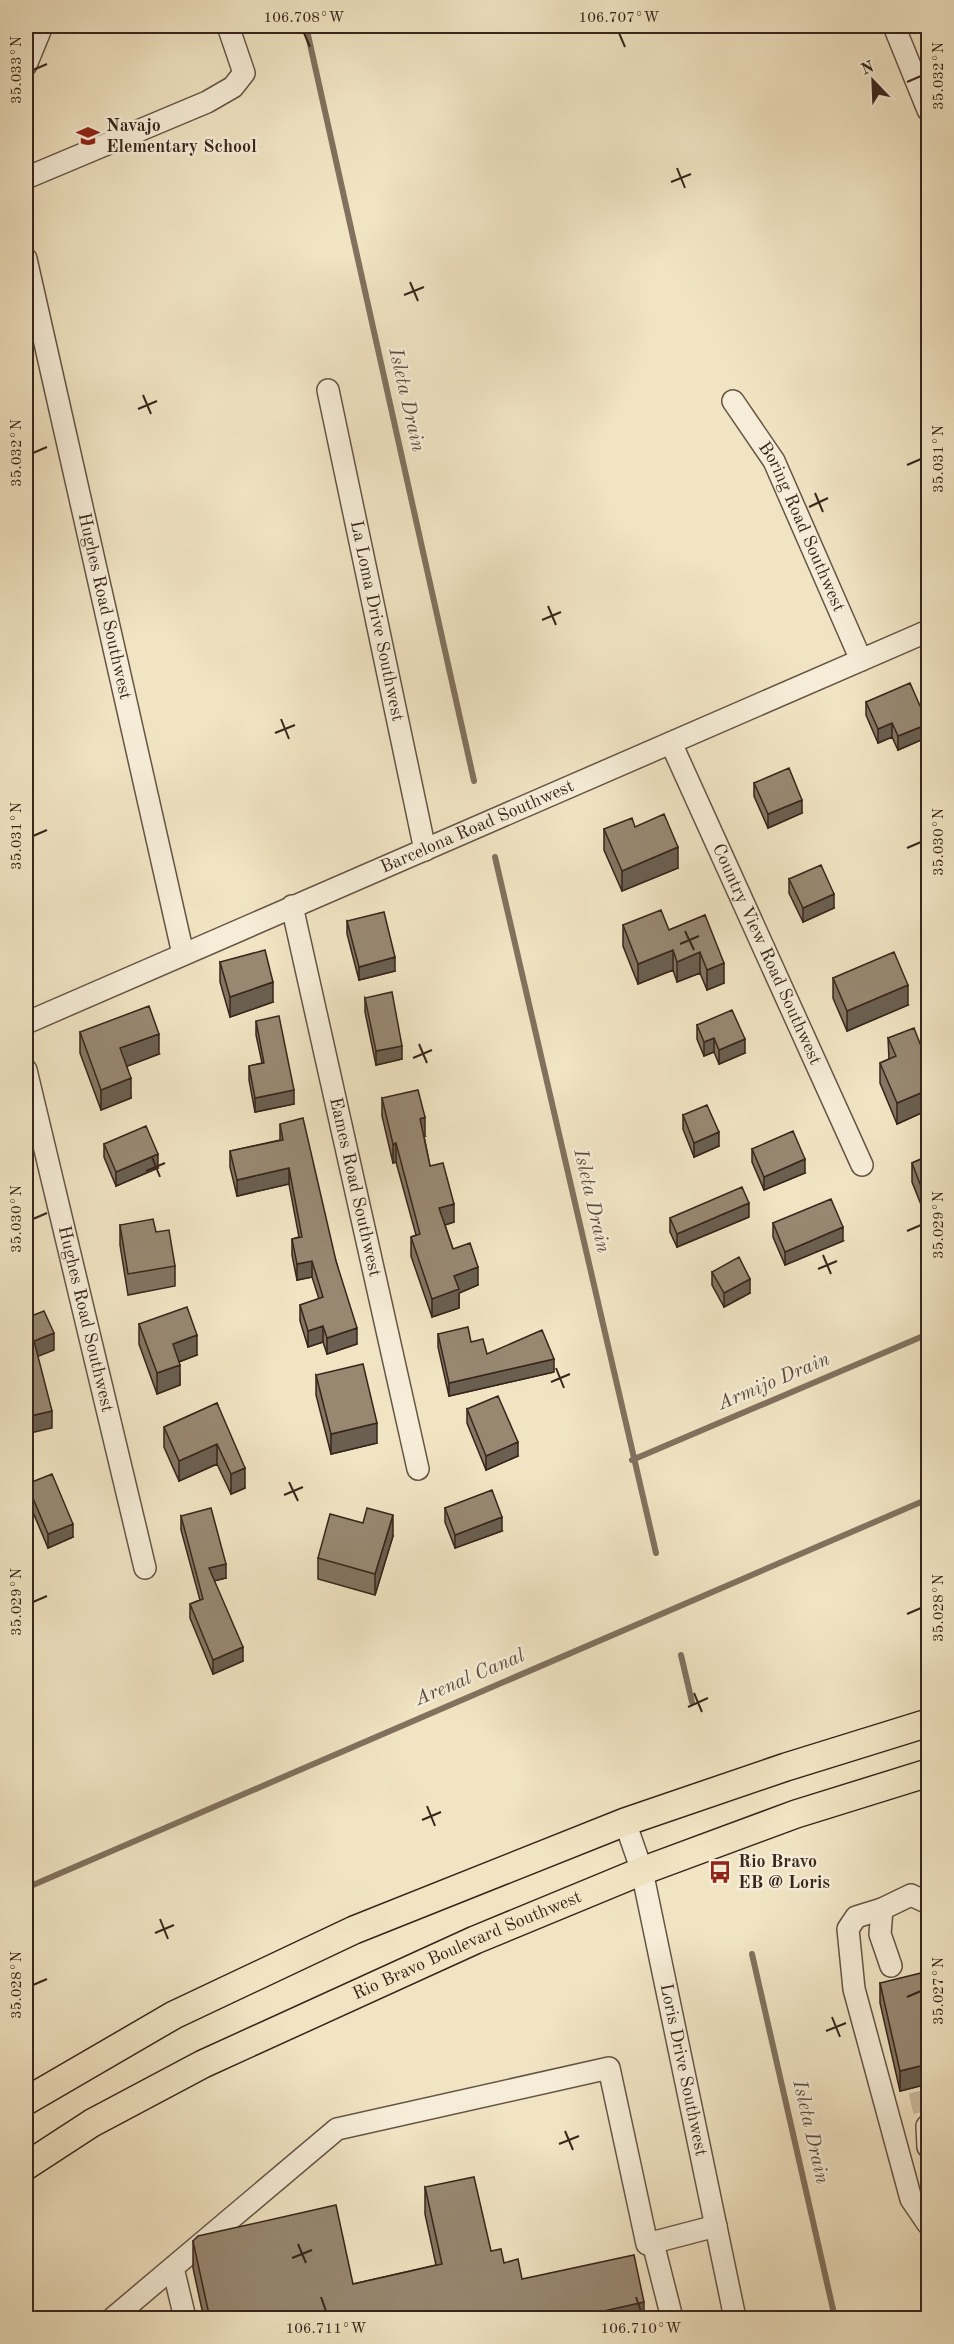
<svg xmlns="http://www.w3.org/2000/svg" width="954" height="2344" font-family="'Old Standard TT',serif">
<style>
.lines{fill:none;stroke-linecap:round;stroke-linejoin:round}
.stream{stroke:#81715e;stroke-width:6}
.minor-tunnel{stroke:#ccbea1;stroke-width:21;stroke-dasharray:21 10;stroke-linecap:butt}
.minor-casing{stroke:#665545;stroke-width:24}
.major-casing{stroke:#38251b;stroke-width:30}
.minor{stroke:#f6edd8;stroke-width:21}
.major{stroke:#f1e4c3;stroke-width:27}
.wall{fill:#837562;stroke:#38251b;stroke-width:1.5}
.shaded-wall{fill:#6a5f50;stroke:#38251b;stroke-width:1.5}
.building{fill:#988872;stroke:#38251b;stroke-width:1.5}
.ticks{fill:none;stroke:#38251b;stroke-width:2}
.labels{text-anchor:middle;dominant-baseline:central;stroke-width:5;stroke-linejoin:round;paint-order:stroke}
.poi-label{font-size:18px;font-weight:bold;fill:#38251b;stroke:#f6edd8;text-anchor:start}
.street-label{font-size:18px;fill:#38251b;stroke:#f6edd8}
.water-label{font-size:20px;font-style:italic;fill:#5d4b3c;stroke:#f6edd8}
.neatline{fill:none;stroke:#38251b;stroke-width:2}
.ticks-label{font-size:15px;text-anchor:middle;fill:#38251b}
</style>
<rect width="100%" height="100%" fill="#f1e4c3"/>
<filter id="stains"><feTurbulence type="fractalNoise" baseFrequency=".00333" numOctaves="4"/><feColorMatrix values="0 0 0 0 .2 0 0 0 0 .09 0 0 0 0 .02 0 0 0 .5 -.17"/></filter>
<radialGradient id="worn" r=".72"><stop offset=".6" stop-color="#630" stop-opacity="0"/><stop offset="1" stop-color="#630" stop-opacity=".3"/></radialGradient>
<g class="lines">
<path class="stream" d="M306,26L474,781
M495,857L656,1553
M632,1460L928,1334
M681,1655L692,1702
M26,1888L928,1499
M752,1954L835,2318"/>
<path class="minor-tunnel" d="M912,2061L927,2126"/>
<g class="minor-casing">
<g id="minor">
<path d="M894,26L928,110"/>
<path d="M26,65L42,26"/>
<path d="M26,178L207,102L233,87L244,73L228,26"/>
<path id="s1" d="M26,259L183,954"/>
<path id="s2" d="M328,390L425,850"/>
<path id="s3" d="M733,401L774,461L861,660"/>
<path id="s4" d="M671,743L862,1165"/>
<path id="s5" d="M292,906L418,1469"/>
<path id="s6" d="M26,1023L928,631"/>
<path id="s7" d="M26,1070L145,1568"/>
<path id="s8" d="M625,1822L642,1871L735,2318"/>
<path d="M882,1909L856,1917L848,1929L854,1989L911,2199L928,2224"/>
<path d="M891,1966L880,1934L882,1909L911,1895L928,1903"/>
<path d="M927,2126L928,2147"/>
<path d="M653,2243L672,2318"/>
<path d="M173,2268L185,2318"/>
<path d="M113,2318L337,2129L609,2068L647,2244L716,2226"/>
</g>
</g>
<g class="major-casing">
<g id="major">
<path d="M26,2101L174,2015L354,1930L625,1822L786,1767L928,1723"/>
<path id="s9" d="M26,2166L92,2123L203,2064L475,1940L642,1871L796,1814L928,1773"/>
</g>
</g>
<use href="#minor" class="minor"/>
<use href="#major" class="major"/>
</g>
<path class="wall" d="M866,702L928,737L898,750L892,737L878,743L866,715Z
M754,783L802,813L768,828L754,796Z
M635,827L678,868L622,891L604,850V829Z
M789,879L834,908L803,922L789,893Z
M705,915L724,983L707,990L700,973L677,982L673,970L638,984L623,946V925L669,930Z
M347,921L395,971L359,980L347,934Z
M220,962L273,1002L230,1017L220,982Z
M833,978L908,1005L847,1031L833,998Z
M365,998L402,1059L376,1065L365,1012Z
M256,1021L294,1104L255,1112L249,1080V1066L262,1063L256,1035Z
M697,1025L745,1053L719,1064L714,1052L704,1056L697,1039Z
M80,1032L159,1054L127,1066L131,1098L101,1110L80,1053Z
M888,1038L928,1064V1110L897,1124L880,1083V1063L889,1059Z
M382,1098L425,1136H424L430,1166L454,1222L445,1225L453,1249L478,1285L459,1293V1308L432,1317L411,1256V1237L416,1235L396,1162L393,1163L382,1116Z
M683,1115L719,1146L694,1157L683,1129Z
M280,1124L336,1261L357,1344L327,1354L323,1342L308,1347L300,1321V1305L319,1299L312,1277L297,1280L292,1255V1239L299,1237L289,1184L237,1196L230,1167V1151L280,1140Z
M104,1144L158,1168L116,1186L104,1157Z
M752,1149L805,1173L764,1190L752,1162Z
M928,1156V1205L922,1207L912,1182V1163Z
M749,1217L677,1247L670,1232V1218Z
M773,1223L843,1241L785,1265L773,1237Z
M120,1225L156,1232L175,1266V1286L128,1295L120,1245Z
M712,1272L750,1293L724,1307L712,1285Z
M139,1324L197,1355L179,1362L180,1385L157,1394L139,1344Z
M438,1334L471,1342L487,1354L554,1372L449,1396L438,1347Z
M316,1375L377,1443L331,1454L316,1395Z
M217,1403L245,1488L231,1494L217,1464L179,1481L164,1447V1427Z
M467,1409L518,1456L486,1470L467,1423Z
M27,1484L73,1537L48,1548L27,1498Z
M445,1508L502,1531L455,1548L445,1522Z
M181,1516L226,1578L214,1581L243,1661L213,1674L190,1618V1604L200,1600L181,1530Z
M393,1536L375,1595L318,1579V1558Z
M880,1983L928,2008V2084L900,2091L880,2003Z
M425,2187L491,2251L522,2279L644,2319H204L193,2268V2241L353,2284L436,2265L425,2214Z"/>
<path class="shaded-wall" d="M892,723V737L878,743V729Z
M928,724V737L898,750V736Z
M802,800V813L768,828V814Z
M678,847V868L622,891V871Z
M834,894V908L803,922V908Z
M673,950V970L638,984V964Z
M700,952V973L677,982V962Z
M395,957V971L359,980V967Z
M724,963V983L707,990V970Z
M273,982V1002L230,1017V997Z
M908,985V1005L847,1031V1011Z
M159,1034V1054L120,1069V1048Z
M714,1038V1052L704,1056V1042Z
M745,1039V1053L719,1064V1050Z
M402,1046V1059L376,1065V1051Z
M131,1078V1098L101,1110V1090Z
M294,1090V1104L255,1112V1098Z
M928,1090V1110L897,1124V1103Z
M425,1117V1136L420,1137V1119Z
M719,1132V1146L694,1157V1143Z
M396,1143V1162L393,1163V1144Z
M158,1154V1168L116,1186V1172Z
M805,1159V1173L764,1190V1177Z
M289,1168V1184L237,1196V1180Z
M928,1187V1205L922,1207V1189Z
M749,1203V1217L677,1247V1234Z
M454,1204V1222L439,1227V1208Z
M843,1227V1241L785,1265V1252Z
M312,1261V1277L297,1280V1264Z
M478,1267V1285L459,1293V1308L432,1317V1299L454,1276Z
M750,1279V1293L724,1307V1293Z
M323,1326V1342L308,1347V1331Z
M357,1328V1344L327,1354V1338Z
M54,1333V1350L34,1358V1341Z
M197,1335V1355L173,1364V1344Z
M554,1359V1372L449,1396V1383Z
M180,1365V1385L157,1394V1373Z
M52,1411V1428L26,1434V1417Z
M377,1423V1443L331,1454V1434Z
M518,1442V1456L486,1470V1456Z
M217,1444V1464L179,1481V1461Z
M245,1468V1488L231,1494V1474Z
M393,1515V1536L375,1595V1574Z
M502,1517V1531L455,1548V1535Z
M73,1524V1537L48,1548V1534Z
M226,1564V1578L209,1582V1568Z
M243,1647V1661L213,1674V1660Z
M928,2064V2084L900,2091V2071Z
M644,2302V2319H599V2312Z"/>
<path class="building" d="M910,683L928,724L898,736L892,723L878,729L866,702Z
M789,768L802,800L768,814L754,783Z
M664,814L678,847L622,871L604,829L632,818L635,827Z
M821,865L834,894L803,908L789,879Z
M661,910L669,930L705,915L724,963L707,970L700,952L677,962L673,950L638,964L623,925Z
M384,912L395,957L359,967L347,921Z
M265,950L273,982L230,997L220,962Z
M894,952L908,985L847,1011L833,978Z
M392,992L402,1046L376,1051L365,998Z
M149,1006L159,1034L120,1048L131,1078L101,1090L80,1032Z
M732,1010L745,1039L719,1050L714,1038L704,1042L697,1025Z
M279,1016L294,1090L255,1098L249,1066L264,1063L256,1021Z
M914,1028L928,1064V1090L897,1103L880,1063L896,1056L888,1038Z
M418,1090L425,1117L420,1119L430,1166L443,1163L454,1204L439,1208L453,1249L470,1243L478,1267L454,1276L459,1289L432,1299L411,1237L420,1234L396,1143L393,1144L382,1098Z
M707,1105L719,1132L694,1143L683,1115Z
M303,1118L336,1261L357,1328L327,1338L323,1326L308,1331L300,1305L323,1297L312,1261L297,1264L292,1239L302,1237L289,1168L237,1180L230,1151L283,1140L280,1124Z
M146,1126L158,1154L116,1172L104,1144Z
M793,1131L805,1159L764,1177L752,1149Z
M928,1156V1187L922,1189L912,1163Z
M742,1187L749,1203L677,1234L670,1218Z
M831,1199L843,1227L785,1252L773,1223Z
M153,1219L156,1232L169,1230L175,1266L128,1274L120,1225Z
M739,1257L750,1279L724,1293L712,1272Z
M187,1307L197,1335L173,1344L180,1365L157,1373L139,1324Z
M44,1311L54,1333L34,1341L52,1411L26,1417V1318Z
M468,1327L471,1342L483,1339L487,1354L542,1330L554,1359L449,1383L438,1334Z
M363,1364L377,1423L331,1434L316,1375Z
M498,1396L518,1442L486,1456L467,1409Z
M217,1403L245,1468L231,1474L217,1444L179,1461L164,1427Z
M52,1474L73,1524L48,1534L27,1484Z
M492,1490L502,1517L455,1535L445,1508Z
M211,1508L226,1564L209,1568L243,1647L213,1660L190,1604L203,1599L181,1516Z
M367,1508L393,1515L375,1574L318,1558L330,1514L363,1523Z
M921,1973L928,2008V2064L900,2071L880,1983Z
M474,2177L491,2251L501,2249L504,2263L518,2259L522,2279L634,2255L644,2302L599,2312L600,2319H210L193,2241L198,2236L336,2205L353,2284L442,2264L425,2187Z"/>
<path class="ticks" d="M304,33L310,47M619,33L625,47M33,70L47,64M907,82L921,76M677,168L685,188M671,182L691,174M410,282L418,301M404,295L424,287M143,395L151,414M138,409L157,401M33,453L47,447M907,465L921,459M815,493L823,512M809,507L828,498M548,606L556,625M542,620L561,612M281,719L289,739M275,733L295,725M33,836L47,830M907,848L921,842M685,931L694,950M680,944L699,936M419,1044L427,1063M413,1058L432,1050M152,1157L160,1177M146,1171L165,1163M33,1219L47,1213M907,1231L921,1225M823,1255L831,1274M818,1269L837,1261M556,1368L564,1388M551,1382L570,1374M289,1482L298,1501M284,1495L303,1487M33,1602L47,1596M907,1614L921,1608M694,1693L702,1712M688,1707L708,1698M427,1806L435,1826M422,1820L441,1812M160,1919L168,1939M155,1933L174,1925M33,1985L47,1979M907,1997L921,1991M832,2017L840,2037M826,2031L846,2023M565,2131L573,2150M559,2144L579,2136M298,2244L306,2263M292,2258L312,2250M321,2297L326,2311M636,2297L641,2311"/>
<defs>
<g id="school-bare" transform="scale(1.8)"><path d="M0-5L7-2L0 1L-7-2ZM-4 1L0 2.5L4 1V4Q0 6-4 4Z" fill="#8f2418" stroke="#f6edd8" stroke-width="2.5" paint-order="stroke"/></g>
<g id="bus-bare" transform="scale(1.8)"><path d="M-5-6H5V4H4V6H2V4H-2V6H-4V4H-5ZM-3.5-4V0h7V-4ZM-3.5 1.2v1.5H-2V1.2ZM2 1.2v1.5H3.5V1.2Z" fill="#8f2418" stroke="#f6edd8" stroke-width="2.5" paint-order="stroke"/></g>
</defs>
<g fill-rule="evenodd">
<use href="#school-bare" x="88" y="136"/>
<use href="#bus-bare" x="720" y="1872"/>
</g>
<g class="labels">
<g class="poi-label">
<text x="106" y="126">Navajo<tspan x="106" dy="21">Elementary School</tspan></text>
<text x="738" y="1862">Rio Bravo<tspan x="738" dy="21">EB @ Loris</tspan></text>
</g>
<g class="street-label">
<text stroke="none"><textPath href="#s3" startOffset="144">Boring Road Southwest</textPath></text>
<text stroke="none"><textPath href="#s1" startOffset="356">Hughes Road Southwest</textPath></text>
<text stroke="none"><textPath href="#s2" startOffset="236">La Loma Drive Southwest</textPath></text>
<text stroke="none"><textPath href="#s6" startOffset="492">Barcelona Road Southwest</textPath></text>
<text stroke="none"><textPath href="#s4" startOffset="232">Country View Road Southwest</textPath></text>
<text stroke="none"><textPath href="#s5" startOffset="288">Eames Road Southwest</textPath></text>
<text stroke="none"><textPath href="#s7" startOffset="256">Hughes Road Southwest</textPath></text>
<text stroke="none"><textPath href="#s9" startOffset="494">Rio Bravo Boulevard Southwest</textPath></text>
<text stroke="none"><textPath href="#s8" startOffset="255">Loris Drive Southwest</textPath></text>
</g>
<g class="water-label">
<text transform="translate(406 400) rotate(77)">Isleta Drain</text>
<text transform="translate(591 1201) rotate(77)">Isleta Drain</text>
<text transform="translate(774 1382) rotate(-23)">Armijo Drain</text>
<text transform="translate(470 1678) rotate(-23)">Arenal Canal</text>
<text transform="translate(810 2132) rotate(77)">Isleta Drain</text>
</g>
</g>
<rect width="954" height="2344" fill="none" stroke="#f1e4c3" stroke-width="66"/>
<g transform="translate(873 81) rotate(337)" stroke="#f6edd8" stroke-width="4.5" paint-order="stroke">
<path d="M0-4.5L10 22L0 15L-10 22Z" fill="#38251b"/>
<text y="-9" font-size="16" font-weight="bold" text-anchor="middle" fill="#38251b">N</text>
</g>
<rect x="33" y="33" width="888" height="2278" class="neatline"/>
<g class="ticks-label">
<text x="304" y="22">106.708°W</text>
<text x="619" y="22">106.707°W</text>
<text transform="translate(16 70) rotate(-90)" y="5">35.033°N</text>
<text transform="translate(938 76) rotate(-90)" y="5">35.032°N</text>
<text transform="translate(16 453) rotate(-90)" y="5">35.032°N</text>
<text transform="translate(938 459) rotate(-90)" y="5">35.031°N</text>
<text transform="translate(16 836) rotate(-90)" y="5">35.031°N</text>
<text transform="translate(938 842) rotate(-90)" y="5">35.030°N</text>
<text transform="translate(16 1219) rotate(-90)" y="5">35.030°N</text>
<text transform="translate(938 1225) rotate(-90)" y="5">35.029°N</text>
<text transform="translate(16 1602) rotate(-90)" y="5">35.029°N</text>
<text transform="translate(938 1608) rotate(-90)" y="5">35.028°N</text>
<text transform="translate(16 1985) rotate(-90)" y="5">35.028°N</text>
<text transform="translate(938 1991) rotate(-90)" y="5">35.027°N</text>
<text x="326" y="2333">106.711°W</text>
<text x="641" y="2333">106.710°W</text>
</g>
<rect width="100%" height="100%" filter="url(#stains)"/>
<rect width="100%" height="100%" fill="url(#worn)"/>
</svg>
